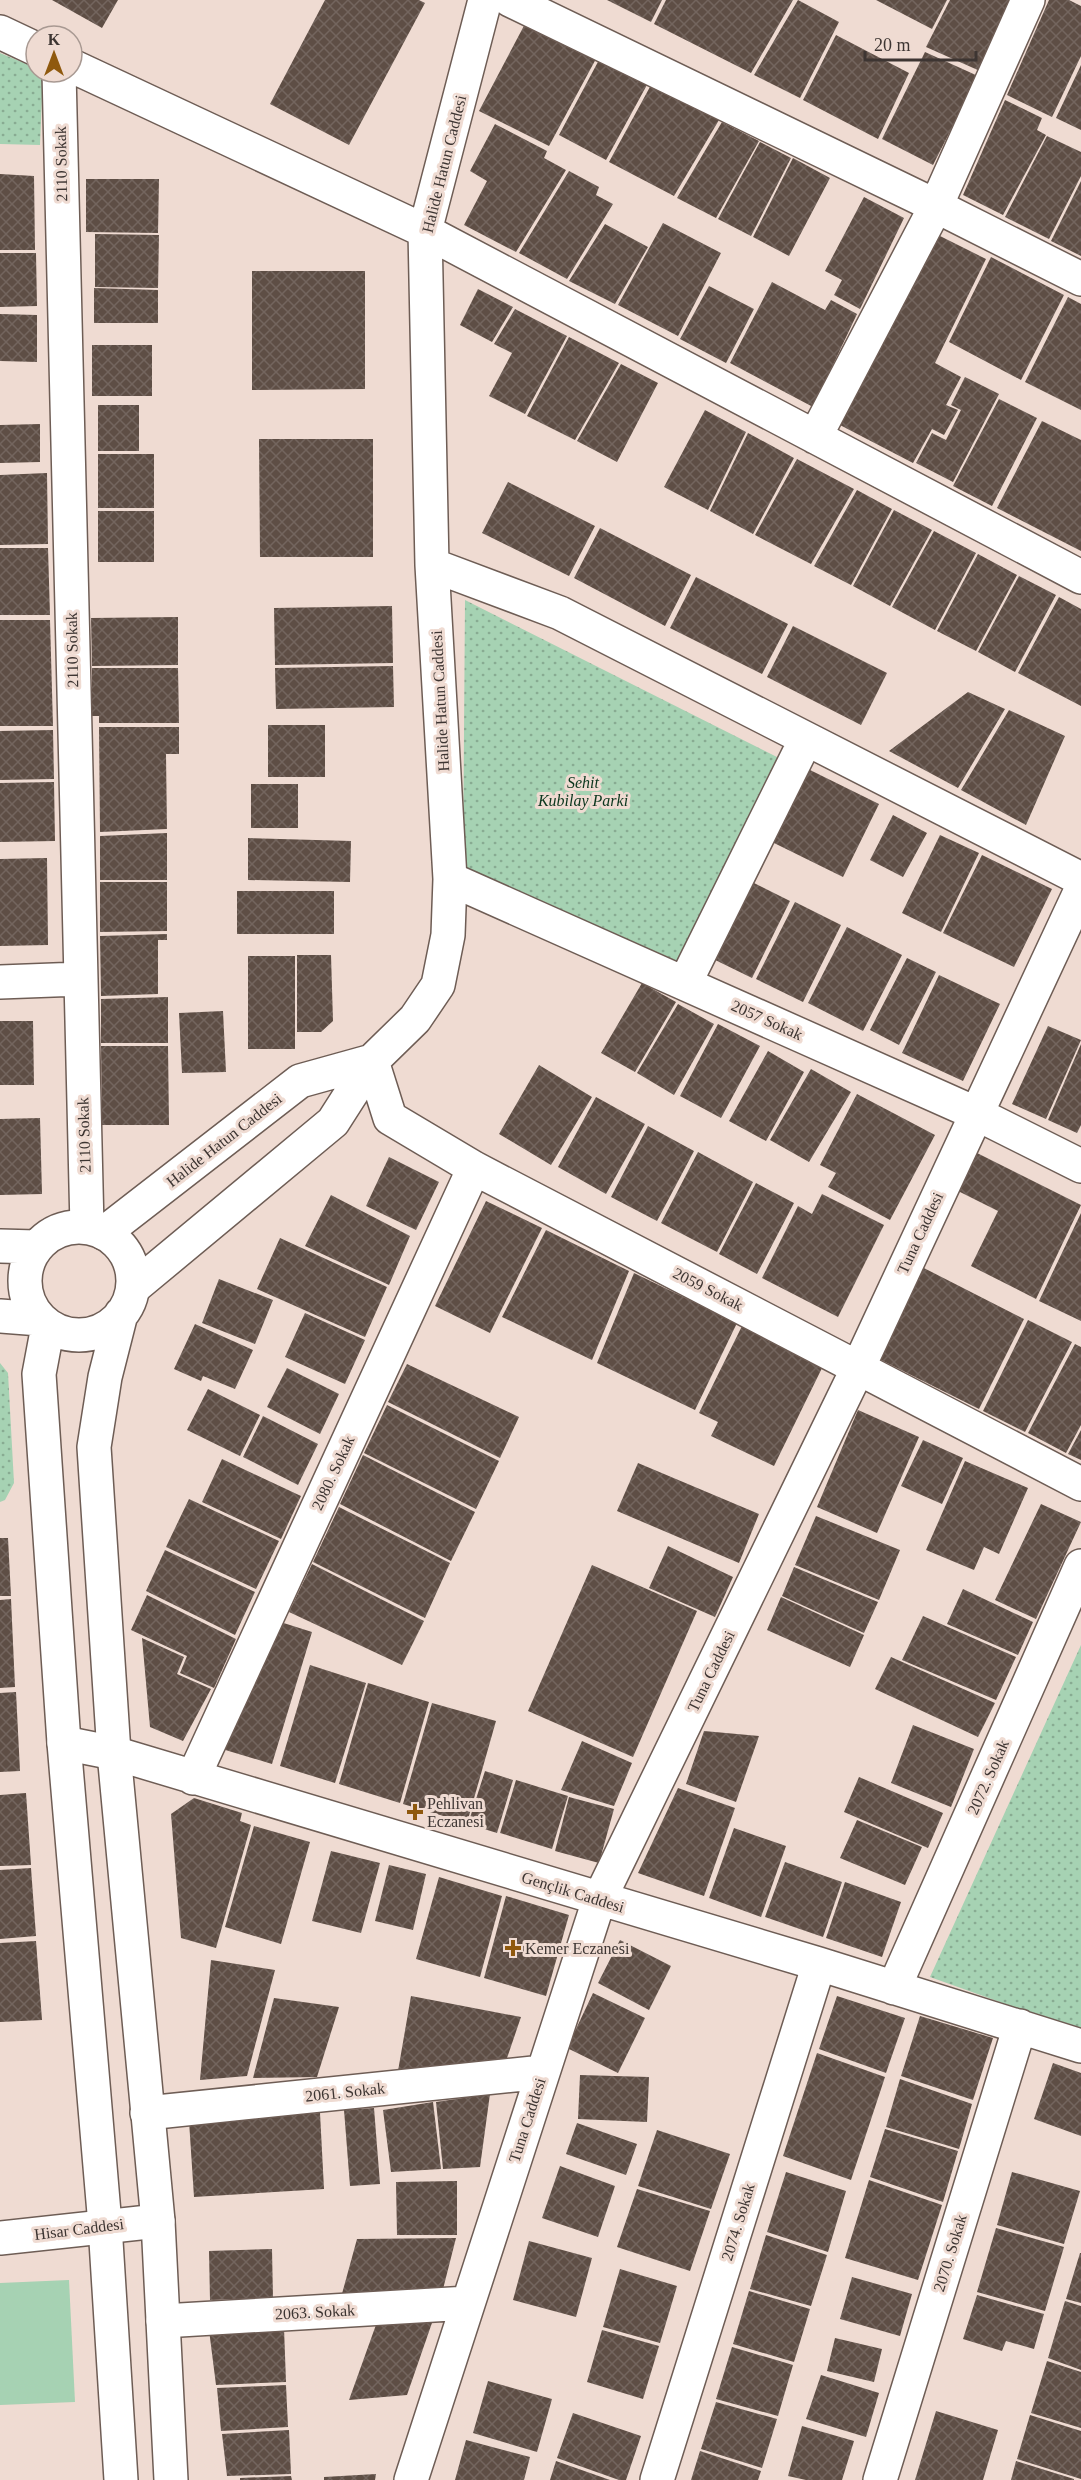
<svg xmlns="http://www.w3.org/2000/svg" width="1081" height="2480" font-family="Georgia,serif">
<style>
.grass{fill:url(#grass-dots)}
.pitch{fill:#a6d2b3}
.building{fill:url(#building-cross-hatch)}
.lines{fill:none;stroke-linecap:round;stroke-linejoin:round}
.minor-casing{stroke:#6e5d55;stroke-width:36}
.major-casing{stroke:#6e5d55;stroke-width:36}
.minor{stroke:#fff;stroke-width:33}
.major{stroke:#fff;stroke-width:33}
.poi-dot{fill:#8f590e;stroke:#efdbd2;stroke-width:2}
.labels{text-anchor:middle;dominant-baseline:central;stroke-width:6;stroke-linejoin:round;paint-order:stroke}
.street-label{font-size:16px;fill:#3d3532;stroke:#efdbd2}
.park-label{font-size:16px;font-style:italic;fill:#0a361d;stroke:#efdbd2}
.poi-label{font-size:16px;fill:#3d3532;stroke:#efdbd2;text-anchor:start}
</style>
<defs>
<pattern id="grass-dots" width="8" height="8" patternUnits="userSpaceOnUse" patternTransform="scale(1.5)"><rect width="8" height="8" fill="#a6d2b3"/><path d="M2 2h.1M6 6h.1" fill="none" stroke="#88ab92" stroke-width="1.8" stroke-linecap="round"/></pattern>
<pattern id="building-cross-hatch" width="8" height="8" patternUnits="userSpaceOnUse" patternTransform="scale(1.5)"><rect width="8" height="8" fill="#5e4e45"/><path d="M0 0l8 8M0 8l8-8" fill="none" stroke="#73655e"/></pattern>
</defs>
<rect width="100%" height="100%" fill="#efdbd2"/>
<path class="grass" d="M0,53L36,68V72H43L40,145L0,144Z
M465,600L785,761L688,967L463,867Z
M0,1363L8,1373L14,1483L5,1500L0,1502Z
M1081,1645V2031L930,1977Z"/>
<path class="pitch" d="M69,2280L75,2402L0,2405V2283Z"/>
<path class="building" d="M52,0H118L102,28Z
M325,0H419L425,3L349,145L270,104Z
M607,0H662L651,22Z
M666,0H793L751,73L654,24Z
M798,0L839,22L800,98L754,75Z
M876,0H947L932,29Z
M950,0H1017L980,71L926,47Z
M1049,0H1069L1081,6V56L1052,117L1007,95Z
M527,20L597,57L549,146L479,111Z
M836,35L909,73L878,139L803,100Z
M925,52L978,76L933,165L882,139Z
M600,58L648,83L606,160L559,135Z
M1081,65V130L1056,118Z
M651,85L719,120L674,196L609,162Z
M1005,100L1042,118L1037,130L1046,135L1003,215L963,195Z
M722,122L759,141L716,218L677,198Z
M495,124L547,151L544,158L566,170L516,252L464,225L487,181L470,171Z
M1047,136L1081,152V176L1049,239L1005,217Z
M760,142L791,158L751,236L718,219Z
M793,158L830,178L789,256L753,237Z
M569,171L599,187L596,195L613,204L567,279L519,253Z
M0,174L34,176L35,250H0Z
M86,179H159L158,233L86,232Z
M1081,181V256L1051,241Z
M864,197L904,218L860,309L834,295L842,280L825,271Z
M663,223L721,253L678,336L618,305Z
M605,224L648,247L615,304L569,281Z
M95,234L159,235L158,288L95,287Z
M936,234L986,259L935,363L961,377L946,405L958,410L944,435L932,429L913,463L838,424Z
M0,253H36L37,306L0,307Z
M991,257L1064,295L1021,380L949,342Z
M252,271H365V389L252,390Z
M772,282L825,310L831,300L857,314L813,407L730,363Z
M709,286L754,309L726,363L680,339Z
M94,288L158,290V323H94Z
M478,289L513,307L492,342L460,325Z
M1068,297L1081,304V410L1025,382Z
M515,309L567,336L525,414L489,396L512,353L494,344Z
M0,314L37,315V362L0,361Z
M569,337L619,363L575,440L527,416Z
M92,345H152V396H92Z
M621,364L658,383L617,462L577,441Z
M965,377L999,394L953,482L916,463L932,433L946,440L961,410L951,405Z
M999,399L1037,418L992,506L953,486Z
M98,405H139V451H98Z
M705,410L746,432L708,510L664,487Z
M1042,421L1081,440V551L997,508Z
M40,424V462L0,463V425Z
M748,433L794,458L753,534L710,511Z
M259,439H373V557H260Z
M98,454H154V508H98Z
M797,459L854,489L811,564L755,535Z
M47,473L48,544L0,545V475Z
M508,482L595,526L569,576L482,533Z
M857,490L892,509L851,585L814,566Z
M894,510L932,530L890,606L853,586Z
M98,511H154V562H98Z
M600,528L691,575L665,626L574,578Z
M934,531L976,553L935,630L892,607Z
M0,548H48L50,615H0Z
M978,554L1017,575L976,651L937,631Z
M1019,576L1056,595L1015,672L978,652Z
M696,577L788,624L762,674L670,628Z
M1059,597L1081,609V706L1018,673Z
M392,606L393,663L275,665L274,608Z
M178,617V665L92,666L91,618Z
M0,620H50L53,726H0Z
M793,626L887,673L861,725L767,677Z
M393,666L394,707L276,709L275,668Z
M92,668H178L179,723H99V716H92Z
M968,692L1005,709L958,788L889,751Z
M1009,710L1065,736L1026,825L961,790Z
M268,725H325V777H268Z
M99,727H179V754H166L167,829L100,832Z
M53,730L54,779L0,780V731Z
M808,769L879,804L843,877L772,842Z
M54,782L55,841L0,842V783Z
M251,784H298V828H251Z
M893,815L927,833L903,877L870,860Z
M167,833V880H100V836Z
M940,835L979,853L941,932L902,913Z
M248,838L351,841L350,882L248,880Z
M982,855L1052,889L1014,967L943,933Z
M47,858L48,945L0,946V859Z
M746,879L790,901L752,978L707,956Z
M100,882H167V931L100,932Z
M237,891H334V934H237Z
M795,902L841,925L803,1002L756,979Z
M847,927L902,955L863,1031L808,1003Z
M167,934V940H158V994L101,996L100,936Z
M297,955H331L333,1021L321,1032H297Z
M248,956H295V1049H248Z
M907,958L936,972L899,1045L870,1030Z
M939,975L1000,1004L963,1081L902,1053Z
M642,983L676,1002L635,1072L601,1053Z
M168,997V1043H101V999Z
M678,1004L714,1024L674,1095L637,1073Z
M223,1011L226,1072L182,1073L179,1013Z
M0,1021H33L34,1085H0Z
M718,1024L760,1046L721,1118L680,1096Z
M1048,1026L1081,1040L1046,1119L1012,1104Z
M1081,1044V1125L1077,1133L1048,1120Z
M101,1046H168L169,1125H102Z
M768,1051L804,1072L766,1141L729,1121Z
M539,1065L592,1097L551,1165L499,1134Z
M811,1069L851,1092L809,1162L770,1140Z
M857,1094L935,1135L890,1220L828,1187L836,1173L820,1165Z
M596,1097L645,1124L606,1194L558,1167Z
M40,1118L42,1194L0,1195V1119Z
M648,1126L694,1151L657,1221L611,1197Z
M973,1151L1081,1205L1036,1299L971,1266L998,1211L954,1189Z
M698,1152L753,1182L717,1252L661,1223Z
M389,1157L439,1182L416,1230L366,1206Z
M756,1183L794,1203L757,1274L719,1254Z
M822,1194L884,1225L838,1317L762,1278L798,1206L812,1214Z
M331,1195L410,1236L389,1285L305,1246Z
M486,1201L542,1228L490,1333L435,1306Z
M1081,1213V1321L1039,1301Z
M546,1230L629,1271L592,1360L502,1317Z
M280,1238L387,1287L365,1337L257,1289Z
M916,1264L1024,1319L979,1409L871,1355Z
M634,1273L737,1323L695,1410L597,1363Z
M219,1279L273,1300L255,1344L202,1323Z
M305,1313L365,1340L345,1384L285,1357Z
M1028,1320L1072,1342L1025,1432L983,1411Z
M195,1324L253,1350L235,1389L203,1376L201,1381L174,1369Z
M742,1326L823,1366L774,1466L711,1436L718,1422L699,1413Z
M1075,1344L1081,1347V1425L1066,1453L1028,1433Z
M407,1364L519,1417L500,1458L388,1402Z
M287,1368L339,1394L320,1434L267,1407Z
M208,1389L260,1415L240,1456L187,1430Z
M387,1405L499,1461L476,1509L364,1453Z
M858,1410L919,1437L877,1533L817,1507Z
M263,1416L318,1444L298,1485L243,1457Z
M1081,1430V1460L1068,1454Z
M923,1440L963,1458L942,1504L901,1486Z
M363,1455L475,1512L451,1561L340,1504Z
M222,1459L301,1496L281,1539L202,1502Z
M965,1461L1028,1488L999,1554L984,1547L974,1570L926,1550Z
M638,1463L759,1514L739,1563L617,1511Z
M189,1499L279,1541L256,1589L166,1547Z
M1041,1504L1081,1522L1036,1619L995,1600Z
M339,1507L450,1563L425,1618L313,1562Z
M816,1516L900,1550L879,1600L795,1565Z
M0,1538H8L11,1596H0Z
M668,1546L733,1577L715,1617L649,1588Z
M165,1550L255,1592L235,1635L146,1591Z
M312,1564L424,1621L402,1665L289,1612Z
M592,1565L697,1611L633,1757L528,1711Z
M794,1567L878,1602L864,1633L782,1596Z
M963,1589L1033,1622L1018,1655L947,1624Z
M147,1595L236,1639L214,1688L180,1673L187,1656L131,1630Z
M781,1597L864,1635L850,1667L767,1630Z
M11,1599L15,1687L0,1688V1600Z
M923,1616L1016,1657L996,1700L902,1660Z
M271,1619L312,1632L272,1764L222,1749Z
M142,1638L184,1657L177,1674L211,1689L183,1741L150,1727Z
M891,1657L995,1703L978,1737L875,1689Z
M310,1665L366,1683L335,1783L280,1766Z
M368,1683L429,1702L400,1803L339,1784Z
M16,1692L20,1771L0,1772V1693Z
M432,1703L496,1721L467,1823L403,1804Z
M913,1725L974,1749L951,1807L891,1783Z
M704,1731L759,1736L736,1802L686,1784Z
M582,1741L632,1763L614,1806L561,1790Z
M485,1771L513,1780L497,1833L468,1824Z
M859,1777L943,1813L928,1848L844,1812Z
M516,1780L568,1796L552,1849L500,1833Z
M678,1788L735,1808L704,1896L638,1873Z
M26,1793L31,1865L0,1866V1795Z
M569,1797L614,1809L599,1863L555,1851Z
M194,1798L242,1813L240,1821L251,1825L216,1948L181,1938L171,1814Z
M857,1820L922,1847L905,1885L840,1858Z
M254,1826L310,1842L281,1944L225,1927Z
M734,1828L786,1846L761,1917L709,1898Z
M331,1851L380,1863L361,1933L312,1921Z
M785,1862L842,1882L823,1937L765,1917Z
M389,1865L426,1874L413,1930L375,1921Z
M31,1868L36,1936L0,1939V1870Z
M439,1877L502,1896L480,1977L416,1959Z
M845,1882L901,1902L882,1957L826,1938Z
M506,1896L569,1915L546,1996L484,1978Z
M620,1940L671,1966L649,2010L598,1983Z
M36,1941L42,2020L0,2022V1943Z
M211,1960L275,1970L247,2076L200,2080Z
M593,1993L645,2018L618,2073L567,2048Z
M411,1996L521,2017L506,2061L398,2071Z
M837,1996L905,2018L886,2073L819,2049Z
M274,1998L339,2007L317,2077L253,2078Z
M920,2016L993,2038L973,2100L901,2076Z
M817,2053L885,2077L851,2180L783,2156Z
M1053,2063L1081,2073V2136L1034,2119Z
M580,2075L649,2077L647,2122L578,2119Z
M900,2079L972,2104L959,2149L886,2127Z
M490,2094L480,2167L443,2169L436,2102Z
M433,2102L441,2169L391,2172L383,2110Z
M374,2108L380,2184L350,2186L344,2110Z
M320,2113L324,2189L194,2197L189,2121Z
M577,2123L637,2144L626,2175L566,2154Z
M885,2129L958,2151L943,2202L870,2177Z
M657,2130L730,2154L711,2209L638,2186Z
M560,2166L615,2186L598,2237L542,2218Z
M786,2172L846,2191L828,2252L767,2232Z
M1012,2172L1080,2191L1064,2244L997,2225Z
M869,2180L942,2205L918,2280L845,2258Z
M457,2181V2235H397L396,2182Z
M637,2189L710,2211L690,2271L617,2247Z
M996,2228L1064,2247L1045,2311L977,2292Z
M766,2235L827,2255L811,2306L750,2289Z
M456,2238L440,2301H340L357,2239Z
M529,2241L592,2258L576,2317L513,2300Z
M272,2249L273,2298L210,2300L209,2251Z
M1080,2253H1081V2303L1066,2299Z
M620,2269L677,2286L660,2343L603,2327Z
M852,2277L912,2294L900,2336L840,2319Z
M749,2291L810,2309L794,2362L733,2344Z
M977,2295L1044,2314L1034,2349L1006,2341L1002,2351L963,2339Z
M1065,2301L1081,2306V2370L1048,2358Z
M433,2320L407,2395L349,2400L377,2322Z
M284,2328L286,2382L216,2385L209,2330Z
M602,2330L659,2346L643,2399L587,2382Z
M835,2338L882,2349L874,2382L827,2371Z
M732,2347L793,2365L778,2416L716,2399Z
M1047,2361L1081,2372V2428L1031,2413Z
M821,2375L879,2393L866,2437L806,2419Z
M488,2381L552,2399L537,2452L473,2433Z
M286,2385L288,2427L221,2431L217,2388Z
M716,2402L777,2419L762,2468L701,2449Z
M936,2411L998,2430L983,2480H915Z
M573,2413L641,2436L626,2480H619L557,2458Z
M1030,2415L1081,2431V2479L1017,2459Z
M802,2426L854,2441L842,2480H806L788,2476Z
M289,2430L291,2474L227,2476L222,2434Z
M466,2440L530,2457L524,2480H455Z
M700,2451L761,2471L758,2480H691Z
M556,2461L610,2480H550Z
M1016,2461L1074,2479V2480H1011Z
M376,2474L375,2480H324V2477Z
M291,2476L292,2480H240V2478Z"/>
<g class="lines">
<g class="minor-casing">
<path id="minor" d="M510,0L936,206L1081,279
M0,32L36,49
M72,66L425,231L1081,577
M59,72L87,1227
M815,437L936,206L1028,0
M432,565L560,613L1081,879
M450,879L975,1113L1081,1166
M0,982L80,979
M685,983L806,739
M372,1061L390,1118L474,1168L1081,1484
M104,1233L300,1081L372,1061L415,1019L438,985L448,935L450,879L432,565L425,231L485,0
M133,1288L333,1122L372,1061
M64,1743L114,1753L819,1964L1081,2046
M193,1778L474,1168
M894,1988L1081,1566
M147,2113L543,2072
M0,2238L158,2221
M163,2321L468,2303
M411,2480L599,1900L859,1366L1081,890
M657,2480L819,1964
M880,2480L1020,2026"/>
</g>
<g class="major-casing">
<path id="major" d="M25 1281a54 54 0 1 1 108 0a54 54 0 1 1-108 0Z
M0,1246L36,1247
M121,1314L105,1377L94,1447L114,1753L158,2221L171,2480
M0,1316L40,1319
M48,1326L39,1374L64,1743L105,2225L121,2480"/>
</g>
<use href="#minor" class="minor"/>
<use href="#major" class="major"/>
</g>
<g class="poi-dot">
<path d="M412 1803h6v6h6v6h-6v6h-6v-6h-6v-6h6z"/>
<path d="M510 1939h6v6h6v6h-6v6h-6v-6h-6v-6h6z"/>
</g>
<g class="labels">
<g class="street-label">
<text transform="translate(61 164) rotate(-91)">2110 Sokak</text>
<text transform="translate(444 164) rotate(-76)">Halide Hatun Caddesi</text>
<text transform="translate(72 650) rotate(-91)">2110 Sokak</text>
<text transform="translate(440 701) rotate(-93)">Halide Hatun Caddesi</text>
<text transform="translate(767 1020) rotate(24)">2057 Sokak</text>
<text transform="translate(84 1135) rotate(-92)">2110 Sokak</text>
<text transform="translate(224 1140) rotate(-38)">Halide Hatun Caddesi</text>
<text transform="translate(920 1233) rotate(-65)">Tuna Caddesi</text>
<text transform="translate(708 1289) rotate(27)">2059 Sokak</text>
<text transform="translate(333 1473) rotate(-65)">2080. Sokak</text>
<text transform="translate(711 1671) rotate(-64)">Tuna Caddesi</text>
<text transform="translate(988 1777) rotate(-66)">2072. Sokak</text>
<text transform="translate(573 1892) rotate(17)">Gençlik Caddesi</text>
<text transform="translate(345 2092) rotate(-6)">2061. Sokak</text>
<text transform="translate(527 2120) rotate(-72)">Tuna Caddesi</text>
<text transform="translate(738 2222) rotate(-73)">2074. Sokak</text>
<text transform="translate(79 2229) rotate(-7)">Hisar Caddesi</text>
<text transform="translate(950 2253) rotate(-73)">2070. Sokak</text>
<text transform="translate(315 2312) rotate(-3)">2063. Sokak</text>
</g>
<g class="park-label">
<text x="583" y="782">Sehit<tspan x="583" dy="18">Kubilay Parki</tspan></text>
</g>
<g class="poi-label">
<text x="427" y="1803">Pehlivan<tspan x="427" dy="18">Eczanesi</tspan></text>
<text x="525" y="1948">Kemer Eczanesi</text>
</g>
</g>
<g transform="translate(54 54)"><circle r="28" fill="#efdbd2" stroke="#a89992" stroke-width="1.5"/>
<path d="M0-4.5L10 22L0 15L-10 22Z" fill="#8f590e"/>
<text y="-9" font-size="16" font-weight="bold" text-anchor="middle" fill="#3d3532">K</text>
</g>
<path d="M865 51v9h111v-9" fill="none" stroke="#3d3532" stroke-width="3"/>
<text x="874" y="51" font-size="18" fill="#3d3532" stroke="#efdbd2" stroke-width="4.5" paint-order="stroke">20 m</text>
</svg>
